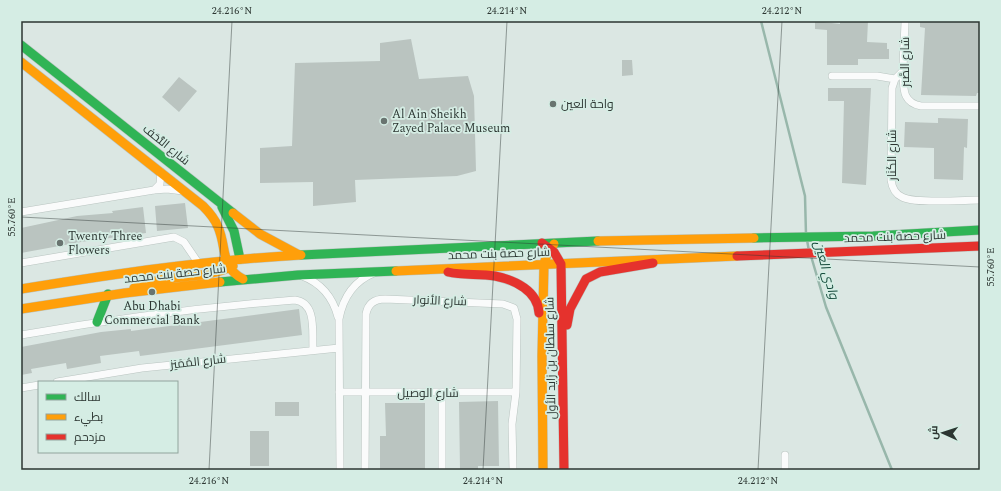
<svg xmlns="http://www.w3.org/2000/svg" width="1001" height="491" font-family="Spectral,Cairo,serif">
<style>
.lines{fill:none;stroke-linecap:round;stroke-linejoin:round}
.stream{stroke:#98b7ab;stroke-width:2.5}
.building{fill:#bac4c0}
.street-casing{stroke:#b9c4c0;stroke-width:8}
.fast-casing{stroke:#b9c4c0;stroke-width:10}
.slow-casing{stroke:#b9c4c0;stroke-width:10}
.jam-casing{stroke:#b9c4c0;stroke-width:10}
.street{stroke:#fafbfb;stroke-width:7}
.fast{stroke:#30b455;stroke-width:9}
.slow{stroke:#ff9f0a;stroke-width:9}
.jam{stroke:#e5322d;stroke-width:9}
.ticks{fill:none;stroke:#2c3632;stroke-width:1;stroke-opacity:0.45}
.poi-dot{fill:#697470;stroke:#d5ede4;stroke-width:1.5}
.labels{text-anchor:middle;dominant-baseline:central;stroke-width:3.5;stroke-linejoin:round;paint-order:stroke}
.street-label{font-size:12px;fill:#2c3632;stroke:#d5ede4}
.poi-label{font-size:12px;fill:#2c3632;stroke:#d5ede4;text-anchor:start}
.water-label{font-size:13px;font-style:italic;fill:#164b3c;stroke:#d5ede4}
.neatline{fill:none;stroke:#2c3632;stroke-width:1.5}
.ticks-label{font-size:10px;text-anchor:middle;fill:#2c3632}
</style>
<rect width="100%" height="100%" fill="#dbe7e3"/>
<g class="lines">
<path class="stream" d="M761,21L805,196L806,235
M807,240L809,251
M811,256L826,307L892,470"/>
</g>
<path class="building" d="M815,21L840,24V21H868L867,42L887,43V49H889V59H858V65H827V30L815,29Z
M920,21H980V93H977L976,96L921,95L925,28L920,27Z
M411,39L419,79L468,76L474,96L476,171L457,176L355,180L356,202L313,206V182L260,183V148L292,146L295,63L380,61V43Z
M622,60H632L633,75L622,76Z
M179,77L197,91L179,112L162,97Z
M828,88H871L866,185L842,183L844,101H828Z
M938,118L968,119L967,148L964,147L963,180L934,179V148L904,147L905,122L938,123Z
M185,203L188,228L157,231L155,206Z
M143,207L146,233L81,242L21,253V228L77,216L113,213L112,211Z
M299,309L302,335L140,356L139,351L100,356L101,363L67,369L66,363L31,369L32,373L21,375V347L101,332L131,329V331Z
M498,401L499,466H478V470H460L459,402Z
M275,402H299V416H275Z
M385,403H425V470H380V436H386Z
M250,431H269V466H250Z"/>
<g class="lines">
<g class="street-casing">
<path id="street" d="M905,21C905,36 900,85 906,96C909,102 915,105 921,106H980
M904,70L895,79L892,88L891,180C892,187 895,194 902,197C914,204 964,200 980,200
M832,76H877L895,79
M154,190L160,184L161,172
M21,212L154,190L167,189L183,191
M21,263L174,237L184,242L199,264
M302,276C321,283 333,298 338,317
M21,335C112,319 203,307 295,300C317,303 312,332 313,349
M57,382L142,368L339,348
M21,388L39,385
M339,392H516
M340,470L339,319C343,298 354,281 374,273
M365,470L366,314C368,303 375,299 385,299L503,304L514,308L517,319L516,392L512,424L513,470
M442,470V393
M785,470V455"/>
</g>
<g class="fast-casing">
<path id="fast" d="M21,45L233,213
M222,207L234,231L240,259
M754,238L873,236L980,230
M301,255L598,241
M220,282L298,275L396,271
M97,322L108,294"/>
</g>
<g class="slow-casing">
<path id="slow" d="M21,62L203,206C209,212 215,219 218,227C227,247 220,267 243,279
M233,213L260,234L299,255
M598,241L754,238
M396,271L737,256
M134,288C166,273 202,281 233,266
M21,289C114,274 207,260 301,255
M21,309L125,293L220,282
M543,470L542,356L544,264L547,254L554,244"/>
</g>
<g class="jam-casing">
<path id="jam" d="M542,243L554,252L561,264L564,470
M737,256L980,246
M448,272C464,276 479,273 495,276C515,280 538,291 539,313
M567,325L570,309L586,279L600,272L653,263"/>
</g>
<use href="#street" class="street"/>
<use href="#fast" class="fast"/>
<use href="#slow" class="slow"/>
<use href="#jam" class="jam"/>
</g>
<path class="ticks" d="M21,217L980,267M21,469L42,470M209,470L232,21M483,470L507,21M758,470L782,21"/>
<g class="poi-dot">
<circle cx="553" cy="104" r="4"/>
<circle cx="384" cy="121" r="4"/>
<circle cx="60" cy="243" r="4"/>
<circle cx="152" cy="292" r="4"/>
</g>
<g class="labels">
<g class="street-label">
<text transform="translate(905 62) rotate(-90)">شارع الصَّبر</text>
<text transform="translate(166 145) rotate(39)">شارع التُّحَف</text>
<text transform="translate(892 155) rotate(-90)">شارع الكَنَار</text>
<text transform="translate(895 237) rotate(-2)">شارع حصة بنت محمد</text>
<text transform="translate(499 254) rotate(-2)">شارع حصة بنت محمد</text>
<text transform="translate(175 274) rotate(-6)">شارع حصة بنت محمد</text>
<text transform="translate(440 301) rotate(2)">شارع الأنوار</text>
<text transform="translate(551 358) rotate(-91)">شارع سلطان بن زايد الأول</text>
<text transform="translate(198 362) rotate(-6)">شارع المُمَيَز</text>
<text x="428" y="393">شارع الوصيل</text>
</g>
<g class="poi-label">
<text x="561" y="104">واحة العين</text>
<text x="392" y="114">Al Ain Sheikh<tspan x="392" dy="14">Zayed Palace Museum</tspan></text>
<text x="68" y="236">Twenty Three<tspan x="68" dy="14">Flowers</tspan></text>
<text x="152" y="306" text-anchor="middle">Abu Dhabi<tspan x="152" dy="14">Commercial Bank</tspan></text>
</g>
<g class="water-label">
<text transform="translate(826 270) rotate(74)">وادي العين</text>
</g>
</g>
<rect width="1001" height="491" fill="none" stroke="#d5ede4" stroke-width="44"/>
<rect x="38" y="381" width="140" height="72" fill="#d5ede4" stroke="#91a49d"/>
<rect x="46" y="394" width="20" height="6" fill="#30b455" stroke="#91a49d"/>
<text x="74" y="401" font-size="12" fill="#2c3632">سالك</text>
<rect x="46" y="414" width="20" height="6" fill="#ff9f0a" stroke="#91a49d"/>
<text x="74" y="421" font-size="12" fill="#2c3632">بطيء</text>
<rect x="46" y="434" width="20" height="6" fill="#e5322d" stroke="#91a49d"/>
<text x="74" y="441" font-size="12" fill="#2c3632">مزدحم</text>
<g transform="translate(943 433) rotate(273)" stroke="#d5ede4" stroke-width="3" paint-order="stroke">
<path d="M0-3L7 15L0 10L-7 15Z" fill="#2c3632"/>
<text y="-6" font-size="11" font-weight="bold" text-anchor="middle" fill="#2c3632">ش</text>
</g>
<rect x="22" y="22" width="957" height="447" class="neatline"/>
<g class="ticks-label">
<text x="232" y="14">24.216°N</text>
<text x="507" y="14">24.214°N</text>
<text x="782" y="14">24.212°N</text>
<text transform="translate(11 217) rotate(-90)" y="4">55.760°E</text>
<text transform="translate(990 267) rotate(-90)" y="4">55.760°E</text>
<text x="209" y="484">24.216°N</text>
<text x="483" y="484">24.214°N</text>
<text x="758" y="484">24.212°N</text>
</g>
</svg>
